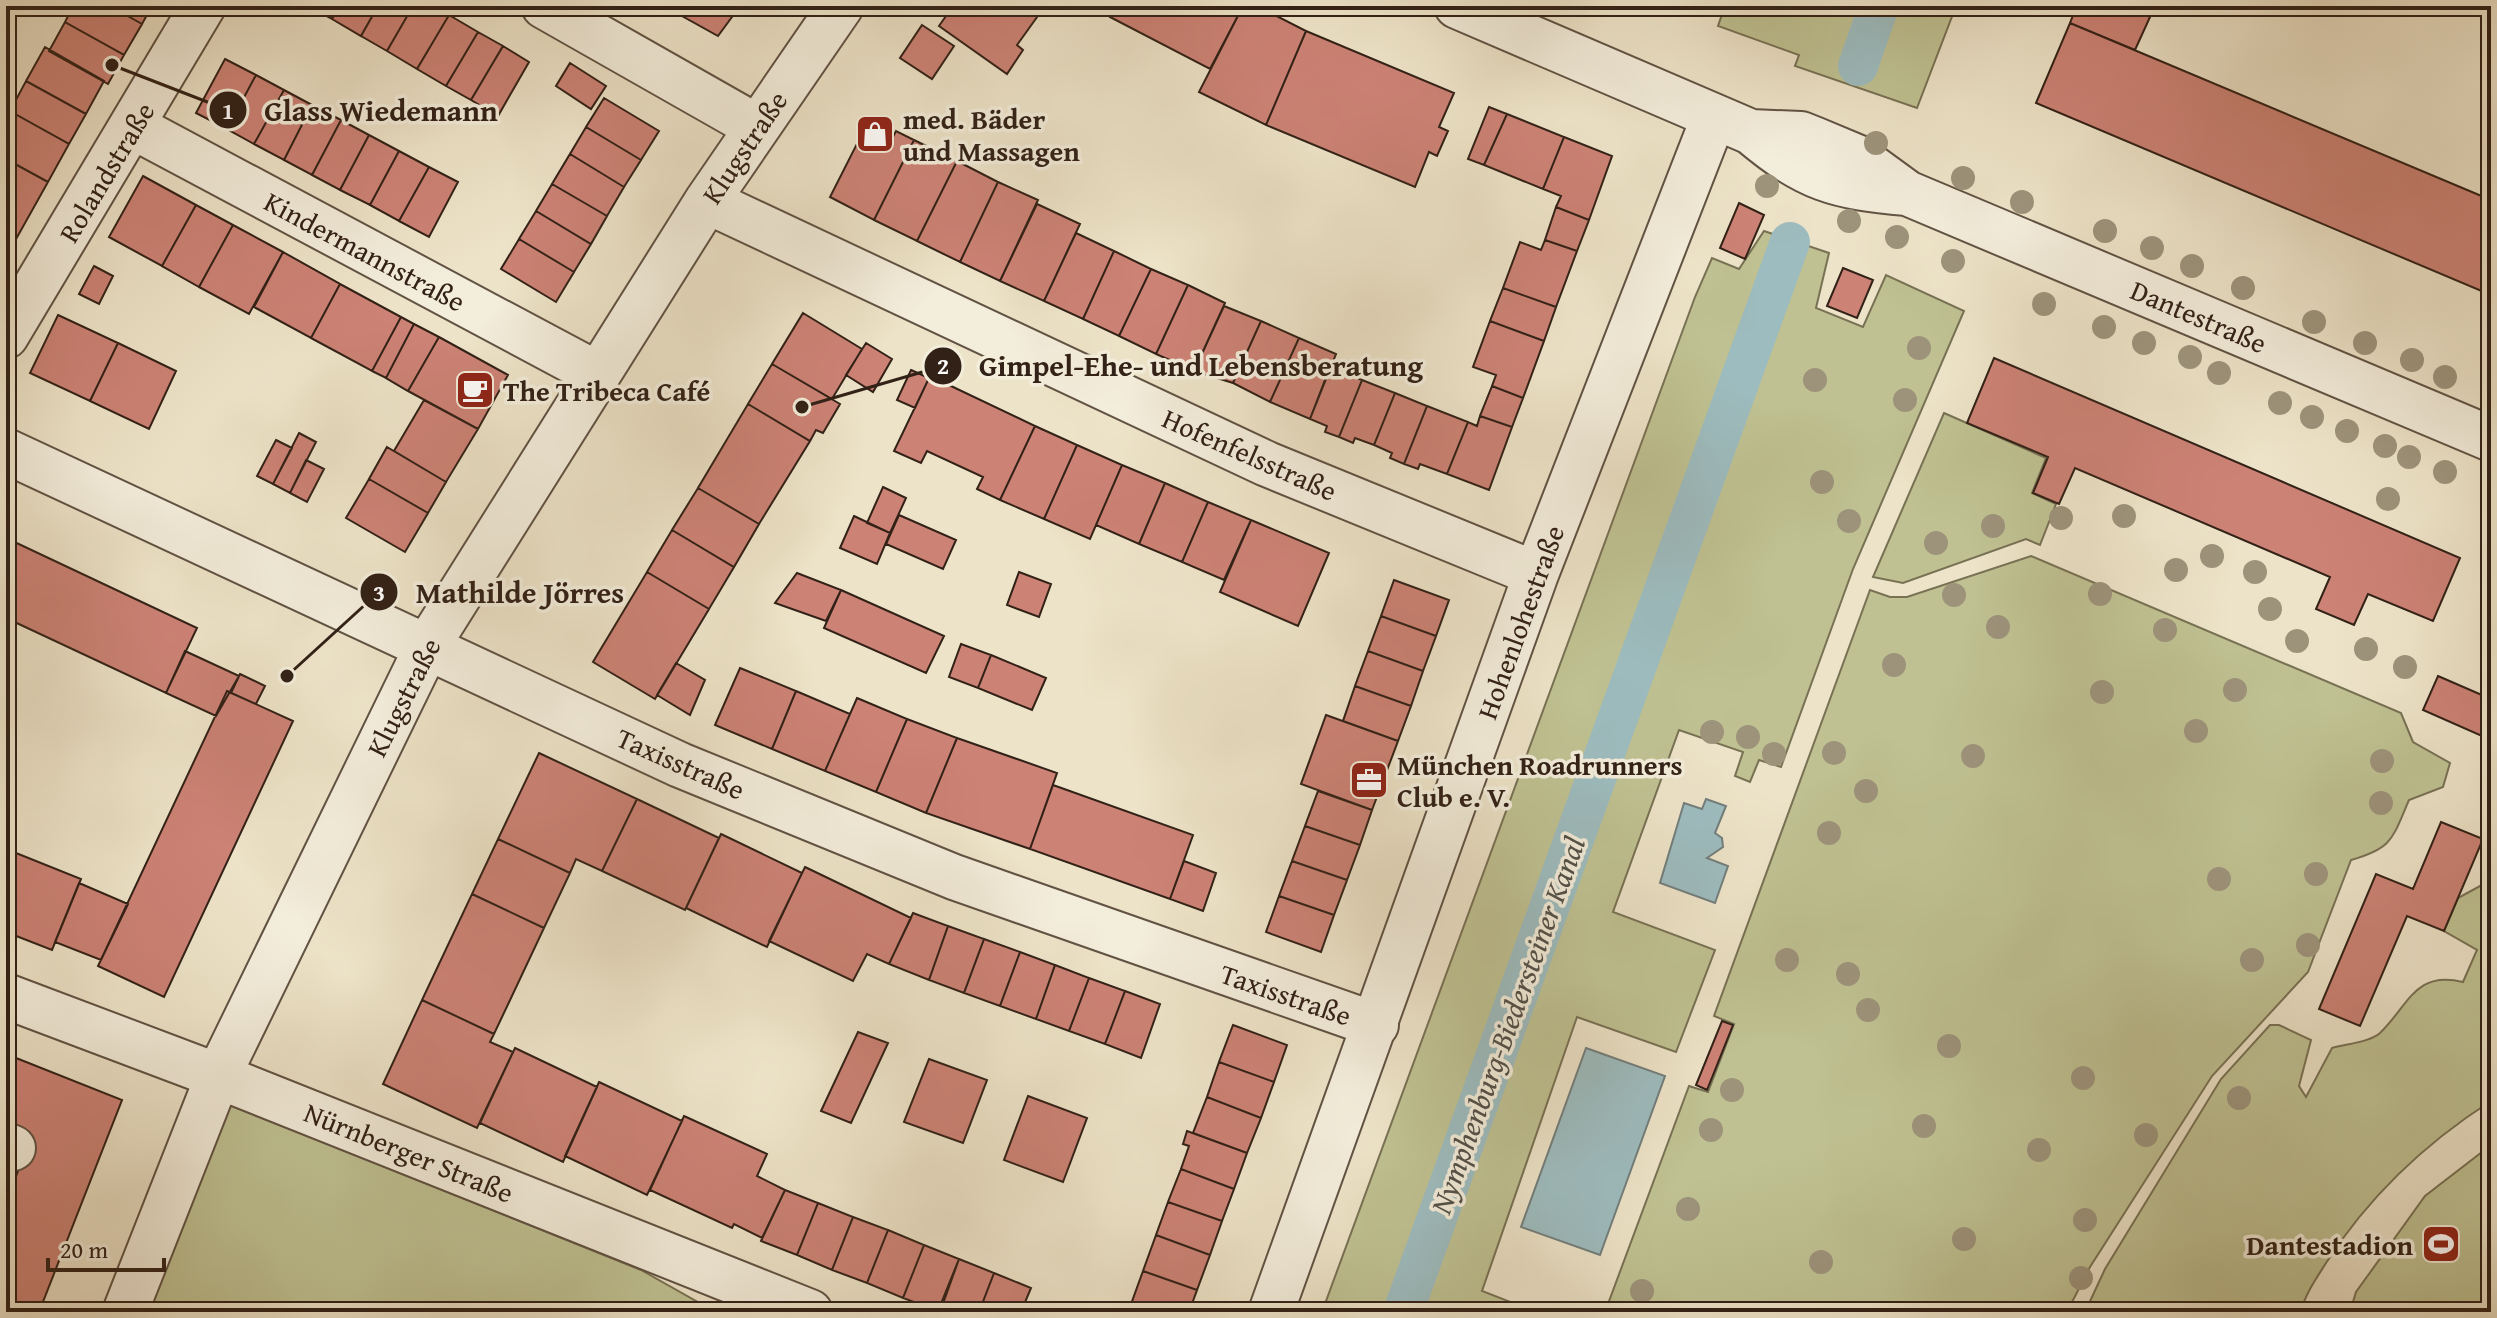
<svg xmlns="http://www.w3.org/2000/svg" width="2497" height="1318" font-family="'Gentium Book Plus',serif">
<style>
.green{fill:#bfc192;stroke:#787154;stroke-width:2}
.water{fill:#9dbcbf;stroke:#727e7c;stroke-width:2}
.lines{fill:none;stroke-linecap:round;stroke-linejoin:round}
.canal{stroke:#9dbcbf;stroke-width:40}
.building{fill:#cc8275;stroke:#322117;stroke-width:2}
.minor-casing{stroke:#615243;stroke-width:48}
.minor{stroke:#f3eddb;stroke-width:44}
.tree{fill:#9d937b}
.labels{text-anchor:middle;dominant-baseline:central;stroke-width:7;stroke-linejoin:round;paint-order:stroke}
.poi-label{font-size:28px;font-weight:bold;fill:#322117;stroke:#f3eddb;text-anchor:start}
.street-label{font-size:28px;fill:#322117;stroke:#f3eddb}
.water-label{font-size:30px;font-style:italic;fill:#525049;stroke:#f3eddb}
.leader{fill:none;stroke:#322117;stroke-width:3}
.callout-dot{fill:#322117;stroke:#f3eddb;stroke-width:3}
.mark-label{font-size:24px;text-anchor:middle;font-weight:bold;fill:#fff}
.callout-label{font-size:30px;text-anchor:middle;font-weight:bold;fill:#322117;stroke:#f3eddb;stroke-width:7;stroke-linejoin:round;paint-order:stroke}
</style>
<rect width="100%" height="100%" fill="#ede3c8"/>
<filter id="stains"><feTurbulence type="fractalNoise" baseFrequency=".0025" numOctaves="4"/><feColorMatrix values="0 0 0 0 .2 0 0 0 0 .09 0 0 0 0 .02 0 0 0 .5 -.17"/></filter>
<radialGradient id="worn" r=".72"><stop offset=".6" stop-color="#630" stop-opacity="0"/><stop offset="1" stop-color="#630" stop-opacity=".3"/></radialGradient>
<path class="green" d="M1725,6H1956L1917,108L1795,66L1799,55L1718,26Z
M1764,231L1829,253L1816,308L1863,327L1886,275L1964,311L1853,569L1781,767L1759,760L1750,782L1735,776L1743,752L1679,730L1613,912L1715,950L1676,1052L1577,1017L1482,1291L1536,1312H1322L1695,297L1712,258L1739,269Z
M1944,413L2046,458L2032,493L2056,504L2040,545L2026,539L1903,583L1873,577Z
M2031,556L2401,713L2413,742L2450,763L2443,787L2409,800C2392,839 2393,848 2351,860L2308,972L2212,1076L2090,1267L2067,1312H1605L1689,1086L1708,1092L1734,1024L1714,1016L1870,590L1890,597H1907Z
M2491,880V1101C2424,1144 2369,1196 2326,1263C2316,1279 2305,1294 2301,1312H2085L2105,1269L2221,1079L2270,1025H2279L2311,1040L2299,1086L2306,1097L2332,1048C2346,1044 2370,1042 2380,1033C2409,1005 2415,970 2463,982L2477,950L2444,931L2458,898Z
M226,1103L641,1270L703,1305L707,1312H143Z
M2491,1145V1312H2350L2356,1292L2425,1196Z"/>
<path class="water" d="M1706,799L1726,806L1715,833L1722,838L1723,847L1707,858L1728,866L1715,903L1660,883L1684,803L1702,809Z
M1586,1048L1665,1076L1600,1255L1521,1227Z"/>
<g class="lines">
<path class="canal" d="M1858,66L1879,6
M1403,1312L1790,242"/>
</g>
<path class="building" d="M73,6H110L142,24L124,55L65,22Z
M110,6H152L142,24Z
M308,6H340L332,19Z
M340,6H378L361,36L332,19Z
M378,6H413L387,51L361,36Z
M413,6H434L449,15L417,69L387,51Z
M664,6H740L718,36Z
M953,6H1045L1017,45L1023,50L1007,74L939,26Z
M1116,6H1243L1210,69L1110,17Z
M1243,6H1257L1306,31L1266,125L1199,92Z
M2073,6H2145L2142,14L2150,17L2135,50L2070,23L2076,8Z
M449,15L478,32L446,86L417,69Z
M65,22L124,55L108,84L49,51Z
M2070,23L2491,200V295L2036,103Z
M922,25L954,46L932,79L900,58Z
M1306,31L1454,93L1439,127L1448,131L1437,156L1429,152L1415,187L1266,125Z
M478,32L503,46L471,100L446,86Z
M503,46L529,62L498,116L471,100Z
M45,47L104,81L86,114L26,81Z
M225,59L256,75L227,129L196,113Z
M570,63L606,86L591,109L556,86Z
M256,75L284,90L254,144L227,129Z
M26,81L86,114L69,144L10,111Z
M284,90L312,105L284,160L254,144Z
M604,98L659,131L641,160L586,127Z
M312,105L341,120L312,175L284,160Z
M1489,107L1507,114L1484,165L1468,159Z
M6,109L69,144L48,182L6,159Z
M1507,114L1564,137L1543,189L1484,165Z
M341,120L369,135L340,190L312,175Z
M867,124L893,137L896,131L914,140L874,220L830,197Z
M586,127L641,160L624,187L570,154Z
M369,135L399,151L370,205L340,190Z
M1564,137L1612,156L1589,220L1556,207L1561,196L1543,189Z
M914,140L957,161L917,241L874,220Z
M399,151L429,167L399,221L370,205Z
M570,154L624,187L607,216L552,184Z
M6,159L48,182L6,257Z
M957,161L998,182L960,262L917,241Z
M429,167L458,182L429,237L399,221Z
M143,176L196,205L162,266L109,237Z
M998,182L1038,200L1000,281L960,262Z
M552,184L607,216L591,244L536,211Z
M1739,203L1764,215L1745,259L1720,248Z
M1037,204L1080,224L1044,301L1000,281Z
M196,205L233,225L199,287L162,266Z
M1556,207L1589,220L1577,251L1545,240Z
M536,211L591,244L574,272L519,239Z
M233,225L283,252L249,314L199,287Z
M1076,233L1114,251L1083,319L1044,301Z
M519,239L574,272L556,302L501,269Z
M1545,240L1577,251L1556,307L1503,288L1520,242L1541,250Z
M1114,251L1151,269L1119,336L1083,319Z
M283,252L340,284L311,338L254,307Z
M94,266L113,276L99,304L79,294Z
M1843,268L1873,280L1857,318L1827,306Z
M1151,269L1188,285L1156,354L1119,336Z
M340,284L401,317L372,371L311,338Z
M1188,285L1225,303L1194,371L1156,354Z
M1503,288L1556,307L1544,341L1490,321Z
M1224,306L1261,321L1233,383L1194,371Z
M803,313L862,349L832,399L772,364Z
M58,315L118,343L90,401L30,373Z
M401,317L414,324L386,378L372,371Z
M1261,321L1299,338L1270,402L1233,383Z
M1490,321L1544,341L1523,398L1492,386L1496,375L1473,367Z
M414,324L439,337L408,391L386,378Z
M439,337L508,375L478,429L408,391Z
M1299,338L1336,354L1310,419L1270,402Z
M118,343L176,371L149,429L90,401Z
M866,343L892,359L873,392L846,375Z
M1994,358L2460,558L2433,621L2368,594L2354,625L2316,609L2330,577L2075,468L2059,504L2033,493L2048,457L1967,423Z
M772,364L840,404L823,433L816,430L810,441L748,404Z
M1330,367L1362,380L1339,437L1325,432L1327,426L1310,419Z
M911,370L929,378L915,408L897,400Z
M930,376L1035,426L1000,500L977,489L983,477L927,451L921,463L894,451Z
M1362,380L1395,393L1374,445L1355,438L1353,443L1339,437Z
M1492,386L1523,398L1512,427L1480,416Z
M1395,393L1427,406L1404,464L1390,458L1392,453L1374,445Z
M424,400L478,429L446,482L394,451Z
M748,404L810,441L759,524L698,488Z
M1427,406L1468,422L1447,474L1420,464L1418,469L1404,464Z
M1480,416L1512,427L1489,490L1447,474L1468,422L1477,426Z
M1035,426L1077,445L1044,519L1000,500Z
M299,433L316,442L290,493L273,484Z
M276,440L292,448L273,484L257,476Z
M1077,445L1122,465L1090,539L1044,519Z
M387,447L446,482L428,513L369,479Z
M306,460L324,469L307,502L290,493Z
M1122,465L1165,483L1139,544L1096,525Z
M369,479L428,513L405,552L346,518Z
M1165,483L1208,502L1182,562L1139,544Z
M883,487L906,498L890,533L867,523Z
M698,488L759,524L734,567L672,530Z
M1208,502L1251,520L1224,580L1182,562Z
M899,515L956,540L943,569L886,544Z
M854,516L890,533L877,564L840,548Z
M1251,520L1329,553L1298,626L1220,592Z
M672,530L734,567L709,609L647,572Z
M6,538L197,628L166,693L6,618Z
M647,572L709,609L655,699L593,662Z
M1019,572L1051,584L1039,617L1007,605Z
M797,573L841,590L826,621L775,603Z
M1394,580L1449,600L1436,636L1381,616Z
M841,590L944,636L926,673L824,628Z
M1381,616L1436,636L1423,671L1368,651Z
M961,644L991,655L978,688L949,677Z
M185,651L239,676L216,716L166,693Z
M1368,651L1423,671L1411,706L1355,686Z
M991,655L1046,678L1032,710L978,688Z
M676,663L705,680L690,715L657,695Z
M740,668L796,691L772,749L715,725Z
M240,674L265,686L256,704L231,693Z
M2438,676L2491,699V740L2423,710Z
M1355,686L1411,706L1398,741L1343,721Z
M227,691L293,721L164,997L98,966Z
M796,691L850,714L825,771L772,749Z
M857,698L907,719L876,792L825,771Z
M1326,715L1398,741L1372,810L1301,784Z
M907,719L957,738L926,813L876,792Z
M957,738L1057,773L1030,849L926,813Z
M539,753L637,799L602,871L576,859L570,873L498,839Z
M1053,785L1193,835L1170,899L1030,849Z
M1318,791L1372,810L1360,845L1305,826Z
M637,799L719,838L685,910L602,871Z
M2441,822L2483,839L2444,931L2407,916L2360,1026L2319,1009L2376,874L2413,889Z
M1305,826L1360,845L1347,880L1292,861Z
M721,834L802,873L767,947L686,908Z
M498,839L570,873L544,928L472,894Z
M6,849L81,879L52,950L6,932Z
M1184,861L1216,873L1203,911L1170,899Z
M1292,861L1347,880L1334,915L1279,896Z
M805,867L911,918L889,964L867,954L853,981L769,941Z
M79,883L128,904L101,960L55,942Z
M472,894L544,928L494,1034L422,1000Z
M1279,896L1334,915L1321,952L1266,932Z
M913,913L948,926L929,980L889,964Z
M948,926L984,939L964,993L929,980Z
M984,939L1020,952L1000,1006L964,993Z
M1020,952L1055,965L1036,1019L1000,1006Z
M1055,965L1089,978L1069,1031L1036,1019Z
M1089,978L1125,991L1105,1044L1069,1031Z
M1125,991L1160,1004L1141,1058L1105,1044Z
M422,1000L494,1034L490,1042L513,1052L477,1128L383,1084Z
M1722,1021L1733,1025L1707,1090L1696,1085Z
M1233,1025L1287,1045L1274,1082L1219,1062Z
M858,1032L888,1043L851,1123L821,1111Z
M515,1048L597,1087L563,1162L480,1123Z
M6,1054L122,1100L39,1312H6V1202L30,1140L6,1130Z
M929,1059L987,1080L963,1143L904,1122Z
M1219,1062L1274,1082L1261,1118L1207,1097Z
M599,1082L682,1121L647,1195L565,1156Z
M1028,1096L1087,1118L1063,1182L1004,1160Z
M1207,1097L1261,1118L1247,1153L1193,1133Z
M684,1116L767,1154L757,1176L785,1190L762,1238L734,1224L732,1228L650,1190Z
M1187,1131L1247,1153L1234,1189L1181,1169L1189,1146L1183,1144Z
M1181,1169L1234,1189L1222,1221L1168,1202Z
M785,1190L818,1203L797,1255L761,1241Z
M1168,1202L1222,1221L1210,1255L1156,1235Z
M818,1203L853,1217L832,1270L797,1255Z
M853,1217L888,1230L867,1283L832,1270Z
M888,1230L924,1245L903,1298L867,1283Z
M1156,1235L1210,1255L1197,1290L1143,1271Z
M924,1245L959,1259L938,1311L903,1298Z
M959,1259L994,1273L979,1312H940Z
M1143,1271L1197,1290L1189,1312H1145L1130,1307Z
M994,1273L1031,1288L1021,1312H979Z"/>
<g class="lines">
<g class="minor-casing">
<path id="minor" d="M544,6L757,127
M1457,6L1751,132C1807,179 1835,187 1907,193
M134,127L597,374
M1751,132L1801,134L1816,140L1859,158L1907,193L2491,439
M707,201L1267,464L1536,574
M6,336L203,6
M6,451L680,765L954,877L1376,1025
M6,996L218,1076L810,1312
M6,1145L13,1148
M125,1312L218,1076L428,645L707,201L841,6
M1271,1312L1536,574L1714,117"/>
</g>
<use href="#minor" class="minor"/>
</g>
<g class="tree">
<circle cx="1876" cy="143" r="12"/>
<circle cx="1963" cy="178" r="12"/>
<circle cx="1767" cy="186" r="12"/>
<circle cx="2022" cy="202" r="12"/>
<circle cx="1849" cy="221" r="12"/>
<circle cx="2105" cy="231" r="12"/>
<circle cx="1897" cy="237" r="12"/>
<circle cx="2152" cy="248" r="12"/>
<circle cx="1953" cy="261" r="12"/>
<circle cx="2192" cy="266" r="12"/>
<circle cx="2243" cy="288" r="12"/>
<circle cx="2044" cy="304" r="12"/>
<circle cx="2314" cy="322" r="12"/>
<circle cx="2104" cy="327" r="12"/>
<circle cx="2144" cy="343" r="12"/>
<circle cx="2365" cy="343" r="12"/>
<circle cx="1919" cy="348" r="12"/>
<circle cx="2190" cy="357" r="12"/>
<circle cx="2412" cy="360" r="12"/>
<circle cx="2219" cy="373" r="12"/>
<circle cx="2445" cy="377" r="12"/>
<circle cx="1815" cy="380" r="12"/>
<circle cx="1905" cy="400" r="12"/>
<circle cx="2280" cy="403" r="12"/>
<circle cx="2312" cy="417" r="12"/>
<circle cx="2347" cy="431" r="12"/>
<circle cx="2385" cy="446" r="12"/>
<circle cx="2409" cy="457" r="12"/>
<circle cx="2445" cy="472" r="12"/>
<circle cx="1822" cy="482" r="12"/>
<circle cx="2388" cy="499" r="12"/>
<circle cx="2124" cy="516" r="12"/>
<circle cx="2061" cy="518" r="12"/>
<circle cx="1849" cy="521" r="12"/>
<circle cx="1993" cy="526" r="12"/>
<circle cx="1936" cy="543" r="12"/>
<circle cx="2212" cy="556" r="12"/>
<circle cx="2176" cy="570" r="12"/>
<circle cx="2255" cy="572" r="12"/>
<circle cx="2100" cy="594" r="12"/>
<circle cx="1954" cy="595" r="12"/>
<circle cx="2270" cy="609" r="12"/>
<circle cx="1998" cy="627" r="12"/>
<circle cx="2165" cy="630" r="12"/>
<circle cx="2297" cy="641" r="12"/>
<circle cx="2366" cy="649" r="12"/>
<circle cx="1894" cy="665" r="12"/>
<circle cx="2405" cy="667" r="12"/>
<circle cx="2235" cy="690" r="12"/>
<circle cx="2102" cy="692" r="12"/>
<circle cx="2196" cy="731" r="12"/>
<circle cx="1712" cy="732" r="12"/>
<circle cx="1748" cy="737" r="12"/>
<circle cx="1834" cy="753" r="12"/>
<circle cx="1774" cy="754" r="12"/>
<circle cx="1973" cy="756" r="12"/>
<circle cx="2382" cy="761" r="12"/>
<circle cx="1866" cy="791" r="12"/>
<circle cx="2381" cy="803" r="12"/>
<circle cx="1829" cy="833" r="12"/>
<circle cx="2316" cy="874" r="12"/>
<circle cx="2219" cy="879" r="12"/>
<circle cx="2308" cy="945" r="12"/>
<circle cx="1787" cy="960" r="12"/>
<circle cx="2252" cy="960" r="12"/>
<circle cx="1848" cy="974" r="12"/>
<circle cx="1868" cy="1010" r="12"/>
<circle cx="1949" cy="1046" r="12"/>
<circle cx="2083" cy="1078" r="12"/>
<circle cx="1732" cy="1090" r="12"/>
<circle cx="2239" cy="1098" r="12"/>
<circle cx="1924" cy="1126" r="12"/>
<circle cx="1711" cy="1130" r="12"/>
<circle cx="2146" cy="1135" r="12"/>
<circle cx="2039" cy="1150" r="12"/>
<circle cx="1688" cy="1209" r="12"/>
<circle cx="2085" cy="1220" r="12"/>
<circle cx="1964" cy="1239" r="12"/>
<circle cx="1821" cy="1262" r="12"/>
<circle cx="2081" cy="1278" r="12"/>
<circle cx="1642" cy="1291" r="12"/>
</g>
<defs>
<g id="shop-square" transform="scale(2)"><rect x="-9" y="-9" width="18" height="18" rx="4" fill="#8f2418" stroke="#f3eddb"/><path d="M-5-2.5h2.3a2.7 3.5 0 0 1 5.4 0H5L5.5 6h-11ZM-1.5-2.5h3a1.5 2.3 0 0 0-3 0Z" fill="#fff"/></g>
<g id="cafe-square" transform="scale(2)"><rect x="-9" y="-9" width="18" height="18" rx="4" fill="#8f2418" stroke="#f3eddb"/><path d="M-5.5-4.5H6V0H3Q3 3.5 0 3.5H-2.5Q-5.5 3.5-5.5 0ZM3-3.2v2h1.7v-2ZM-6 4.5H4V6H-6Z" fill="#fff"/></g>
<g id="office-square" transform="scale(2)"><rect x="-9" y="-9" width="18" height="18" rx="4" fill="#8f2418" stroke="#f3eddb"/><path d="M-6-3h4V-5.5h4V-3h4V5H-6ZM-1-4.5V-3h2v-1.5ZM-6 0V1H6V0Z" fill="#fff"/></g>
<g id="stadium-square" transform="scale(2)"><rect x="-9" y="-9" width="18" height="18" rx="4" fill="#8f2418" stroke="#f3eddb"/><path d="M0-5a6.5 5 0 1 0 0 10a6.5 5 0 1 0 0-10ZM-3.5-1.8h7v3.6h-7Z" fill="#fff"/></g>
</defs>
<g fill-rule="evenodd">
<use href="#shop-square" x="875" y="134"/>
<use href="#cafe-square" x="475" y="390"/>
<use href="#office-square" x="1369" y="780"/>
<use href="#stadium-square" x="2441" y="1244"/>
</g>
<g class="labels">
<g class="poi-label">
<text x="903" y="118">med. Bäder<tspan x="903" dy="32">und Massagen</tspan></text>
<text x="503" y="390">The Tribeca Café</text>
<text x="1397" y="764">München Roadrunners<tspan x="1397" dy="32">Club e. V.</tspan></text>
<text x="2413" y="1244" text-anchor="end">Dantestadion</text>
</g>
<g class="street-label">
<text transform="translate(744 147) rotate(-56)">Klugstraße</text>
<text transform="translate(106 172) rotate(-59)">Rolandstraße</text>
<text transform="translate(365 251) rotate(28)">Kindermannstraße</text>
<text transform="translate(2199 316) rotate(23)">Dantestraße</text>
<text transform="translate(1250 454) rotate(24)">Hofenfelsstraße</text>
<text transform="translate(1520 622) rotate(-70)">Hohenlohestraße</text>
<text transform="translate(403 697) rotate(-63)">Klugstraße</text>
<text transform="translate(681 763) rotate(24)">Taxisstraße</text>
<text transform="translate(1286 994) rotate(19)">Taxisstraße</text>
<text transform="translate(409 1152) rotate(22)">Nürnberger Straße</text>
</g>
<g class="water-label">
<text transform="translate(1507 1025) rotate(-70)">Nymphenburg-Biedersteiner Kanal</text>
</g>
</g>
<path class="leader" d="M112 65L228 110M802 407L943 366M287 676L379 592"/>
<g class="callout-dot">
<circle cx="112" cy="65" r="8"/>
<circle cx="802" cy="407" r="8"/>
<circle cx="287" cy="676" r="8"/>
<circle cx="228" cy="110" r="20"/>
<circle cx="943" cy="366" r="20"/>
<circle cx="379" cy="592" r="20"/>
</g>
<g class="mark-label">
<text x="228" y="119">1</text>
<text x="943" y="374">2</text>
<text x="379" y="601">3</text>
</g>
<g class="callout-label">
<text x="381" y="121">Glass Wiedemann</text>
<text x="1201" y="376">Gimpel-Ehe- und Lebensberatung</text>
<text x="520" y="603">Mathilde Jörres</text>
</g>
<rect width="2497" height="1318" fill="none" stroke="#ede3c8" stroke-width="32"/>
<rect x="8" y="8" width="2481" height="1302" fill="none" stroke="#322117" stroke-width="4"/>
<rect x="16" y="16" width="2465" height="1286" fill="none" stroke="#322117" stroke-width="2"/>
<path d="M48 1258v12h116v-12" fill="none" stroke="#322117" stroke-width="4"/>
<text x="60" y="1258" font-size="24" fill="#322117" stroke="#f3eddb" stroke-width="6" paint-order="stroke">20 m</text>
<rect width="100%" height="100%" filter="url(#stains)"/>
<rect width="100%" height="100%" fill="url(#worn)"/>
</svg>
